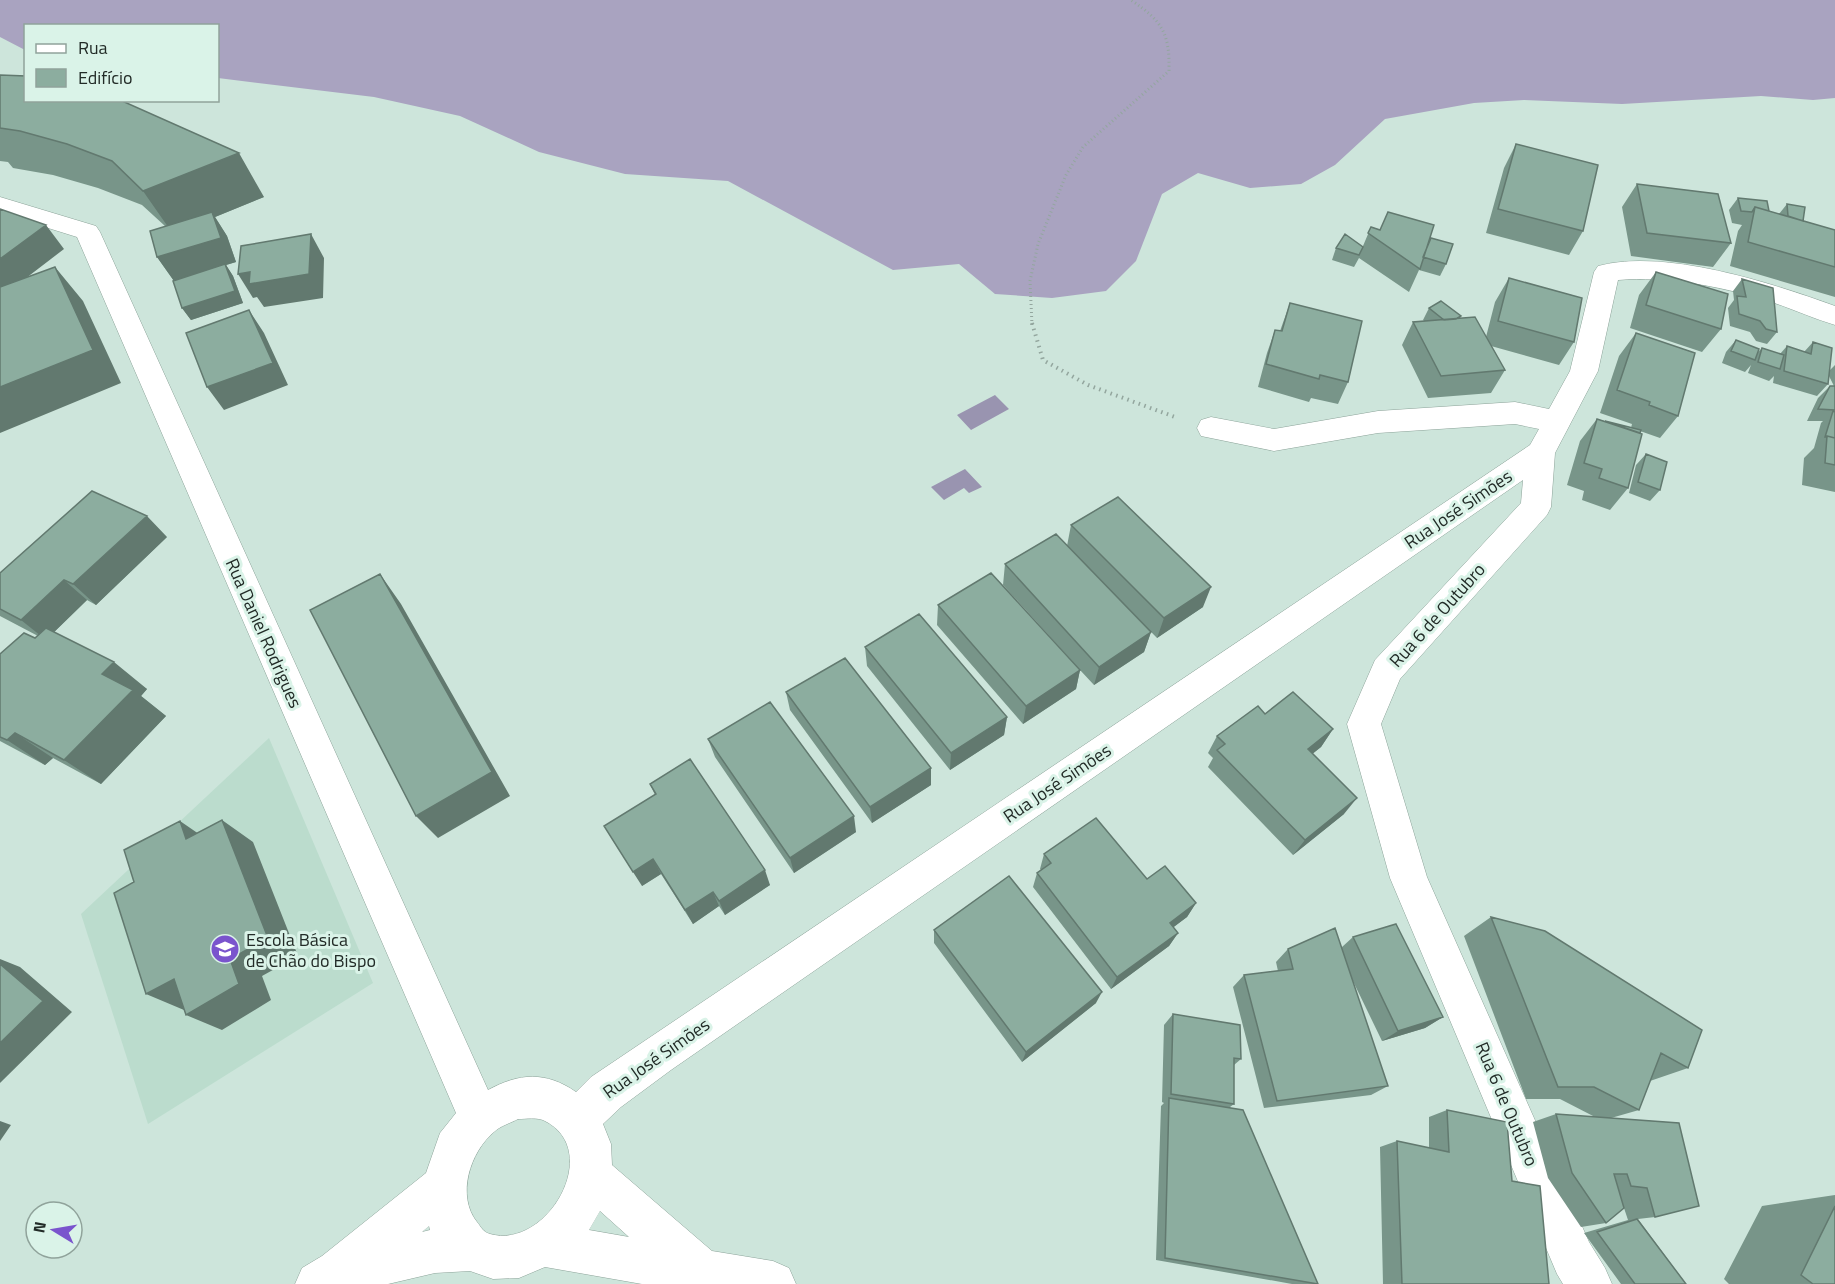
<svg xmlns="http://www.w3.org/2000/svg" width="1835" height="1284" font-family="'Titillium Web',sans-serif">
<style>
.built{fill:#bbdccd}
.forest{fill:#a9a3c0}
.water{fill:#9994b0}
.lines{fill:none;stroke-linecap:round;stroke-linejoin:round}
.minor-casing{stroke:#8ca399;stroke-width:1}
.path-far1{stroke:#93a69e;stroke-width:3;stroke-dasharray:1 3;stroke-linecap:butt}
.path{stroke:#93a69e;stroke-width:4;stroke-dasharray:1.5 4.5;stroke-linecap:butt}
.minor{fill:#fff;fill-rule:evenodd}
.wall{fill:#789589}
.shaded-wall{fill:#62796f}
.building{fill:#8cad9f;stroke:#62796f;stroke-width:1.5}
.labels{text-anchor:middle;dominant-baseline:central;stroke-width:6;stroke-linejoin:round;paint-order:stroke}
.street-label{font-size:18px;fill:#222b27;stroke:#daf3e8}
.poi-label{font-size:18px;fill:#222b27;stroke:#daf3e8;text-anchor:start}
</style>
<rect width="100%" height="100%" fill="#cde5db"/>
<path class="built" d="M269,738L373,983L148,1124L81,914Z"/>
<path class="forest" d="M0,0H1835V98L1813,100L1761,96L1622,104L1524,100L1474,103L1385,119L1335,165L1301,184L1250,188L1198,173L1162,194L1136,261L1106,291L1052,298L995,294L959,264L893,270L728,181L625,174L539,152L460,116L374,97L218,78V26H26L25,50L0,37Z"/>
<path class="water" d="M995,395L1009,409L971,430L957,415Z
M965,469L982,487L969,493L964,488L944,500L931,487Z"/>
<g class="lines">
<g class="minor-casing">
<path id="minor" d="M0,197L96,226L100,232L488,1090C519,1073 546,1071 576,1092L591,1077L643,1042L1530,445L1539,429L1515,424L1378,433L1274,451L1201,436L1197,428L1201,420L1211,417L1274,429L1378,411L1515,402L1549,409L1570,371L1594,272L1598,266C1664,248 1772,283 1835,306V325C1811,318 1789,307 1765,300C1719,286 1666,276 1618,280L1598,371L1555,453L1551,507L1547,515L1400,679L1381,724L1427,877L1589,1242L1605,1268L1612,1284H1563L1557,1274L1390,878L1347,724L1375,660L1521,503L1523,480L671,1070L621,1107L603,1124L611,1144L612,1165L712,1251L773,1261L789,1268L796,1284H642L545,1267L519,1278L493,1279L470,1271L435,1273L388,1284H295L302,1268L322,1256L426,1173L440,1133L456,1113L77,237L0,213ZM518,1119C526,1119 538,1117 545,1121C604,1151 547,1250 490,1234C483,1232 481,1227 477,1222C456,1196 470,1152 494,1132C500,1126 511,1123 518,1119ZM600,1211L629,1237L589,1230ZM429,1226L430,1230L422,1232Z"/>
</g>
<path class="path-far1" d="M1032,325L1030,281L1038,244L1066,175L1083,147L1169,71C1170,33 1162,21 1131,0"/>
<path class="path" d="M1032,323L1043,360L1088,385L1175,417"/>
<use href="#minor" class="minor"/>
</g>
<path class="wall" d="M0,75L264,197L215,217L227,236L236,262L226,265L233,276L243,303L191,320L182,308L174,281L157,257L165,226L142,205L98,188L53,175L13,168L8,162L0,161Z
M1516,144L1583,231L1569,255L1486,233L1504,168Z
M1637,184L1731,243L1713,267L1631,256L1622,207Z
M1738,198L1769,211L1779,214L1787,204L1803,221L1835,230V297L1730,266L1738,231L1742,225L1732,223L1729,210Z
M1371,227L1428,244L1446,264L1440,276L1419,270L1409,292L1359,258L1354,267L1332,260L1336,248L1363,246Z
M1656,272L1721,329L1702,352L1630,328L1639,295Z
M1509,278L1574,342L1559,365L1491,346L1505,370L1491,393L1428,398L1402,345L1413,322L1424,321L1423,320L1429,308L1461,316L1460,318L1486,337L1495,302Z
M1742,279L1777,332L1767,344L1756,341L1750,332L1730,326L1728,308L1734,300L1733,291Z
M1290,303L1348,382L1338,404L1311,398L1309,402L1258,387L1267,353L1275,330L1280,331Z
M1636,333L1678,416L1660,438L1640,431L1628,488L1610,510L1582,500L1584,491L1567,485L1580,441L1597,419L1631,428L1632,424L1600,413L1619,356Z
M1736,340L1757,353L1762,348L1780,354L1787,346L1804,352L1813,342L1830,370L1835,365V492L1802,485L1804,458L1814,448L1821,423L1823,421H1807L1818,398L1830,386H1834L1829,376L1828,384L1817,396L1773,383L1774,376L1769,381L1748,373L1751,365L1745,372L1722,363L1726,352Z
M1646,454L1660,490L1650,501L1629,493L1636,465Z
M1071,525L1203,607L1157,638L1067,546Z
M167,537L96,605L87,600L54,632L147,689L141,696L166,716L101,784L53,758L45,765L0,741V654L35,638L38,636L0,616V573Z
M1005,564L1151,632L1144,652L1094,685L1080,670L1076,689L1023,724L937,625L938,605L1072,661L1003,585Z
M865,647L1007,717L1004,735L950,770L867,666Z
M786,692L931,768V785L872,823L790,710Z
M1265,714L1333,729L1321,747L1312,754L1344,814L1293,855L1208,767L1213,758L1208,753L1217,736Z
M708,739L856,832L794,873L715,757Z
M650,784L770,885L725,915L719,906L693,924L661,874L642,886L655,795Z
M1044,854L1147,879L1196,903L1187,917L1173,927L1178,933L1169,946L1111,989L1033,887L1037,873L1041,870L1040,869Z
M1491,917L1688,1068L1650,1081L1639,1110L1611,1118L1679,1123L1655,1217L1638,1219L1686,1284H1621L1584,1233L1628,1220L1624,1208L1606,1223L1581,1227L1548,1178L1533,1122L1556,1114L1595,1117L1560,1099H1526L1464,936Z
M934,930L1096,1003L1022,1062L934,943Z
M1353,937L1443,1017L1425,1028L1382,1041L1351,977L1388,1086L1371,1095L1264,1108L1233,987L1244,975L1278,971L1276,962L1288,949L1342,947Z
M1173,1014L1241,1059L1234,1065V1104L1230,1107L1318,1284H1292L1156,1260L1161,1106L1164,1103L1162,1102L1164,1025Z
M1447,1110L1512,1181L1549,1284H1383L1380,1147L1397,1141L1429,1148V1117Z
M1835,1195V1284H1729L1724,1279L1762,1206Z"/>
<path class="shaded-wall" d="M239,153L264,197L215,217L227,236L236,262L226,265L233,276L243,303L191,320L182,308L174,281L157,257L173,234L143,191Z
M46,225L64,249L0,298V259Z
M311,234L324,258L323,298L264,307L257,297L253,298L238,274L250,272Z
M55,267L83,301L121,383L0,433V387Z
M249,310L264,333L288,385L224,410L207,387Z
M147,516L167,537L96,605L73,584Z
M380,574L401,604L510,796L438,838L416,816Z
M64,580L87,600L46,640L21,620Z
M1211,587L1203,607L1157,638L1164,618Z
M1151,632L1144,652L1094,685L1099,667Z
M114,662L147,689L141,696L166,716L101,784L64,760L102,674Z
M1080,670L1076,689L1023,724L1026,706Z
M1007,717L1004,735L950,770L951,753Z
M1333,729L1321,747L1296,767L1308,749Z
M15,733L53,758L45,765L7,740Z
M931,768V785L872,823L870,807Z
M1357,798L1344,814L1293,855L1305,840Z
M854,816L856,832L794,873L790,858Z
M222,820L253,842L298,956L262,976L271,1000L222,1030L186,1015Z
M180,821L212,843L186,839Z
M653,859L661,874L642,886L633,872Z
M765,870L770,885L725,915L719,901Z
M713,892L719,906L693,924L685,910Z
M1196,903L1187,917L1162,936L1170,923Z
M1178,933L1169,946L1111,989L1117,977Z
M0,959L20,967L72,1012L0,1083Z
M174,979L210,995L184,1010L146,994Z
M1102,992L1096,1003L1022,1062L1026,1052Z
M1443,1017L1425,1028L1382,1041L1398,1031Z
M0,1121L11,1125L0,1141Z"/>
<path class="building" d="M0,75L26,76V100H120L239,153L143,191L112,161L67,144L20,131L0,128Z
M1516,144L1598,165L1583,231L1498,209Z
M1637,184L1718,194L1731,243L1647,233Z
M1738,198L1767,201L1769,211L1755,207L1752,212L1741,211Z
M1787,204L1805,207L1803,221L1788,216Z
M1755,207L1835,230V267L1748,242Z
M0,209L46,225L0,259Z
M212,212L221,238L157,257L150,231Z
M1388,212L1434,225L1420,269L1368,233L1371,227L1380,230Z
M311,234L309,274L249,284L250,272L238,274L241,246Z
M1345,234L1363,247L1359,255L1336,248Z
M1431,238L1453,244L1446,264L1423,257Z
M225,264L235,291L182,308L173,281Z
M55,267L93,350L0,387V287Z
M1656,272L1728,294L1721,329L1646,305Z
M1509,278L1582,298L1574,342L1498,321Z
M1742,279L1773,288L1777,332L1766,329L1760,321L1739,314L1737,296L1746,297Z
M1441,301L1461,316L1456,319L1444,320L1429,308Z
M1290,303L1362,321L1348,382L1320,375L1319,379L1266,364L1275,330L1282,331Z
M249,310L273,363L207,387L186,333Z
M1475,317L1505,370L1441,376L1413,322Z
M1636,333L1695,353L1678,416L1649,405L1650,402L1617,390Z
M1736,340L1759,349L1755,360L1731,351Z
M1813,342L1832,348L1828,384L1784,371L1787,346L1811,354Z
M1762,348L1784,355L1780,369L1758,362Z
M1830,386H1835V410L1818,409Z
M1833,411L1835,412V438L1827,436V437H1825Z
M1597,419L1642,434L1628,488L1599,478L1602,469L1584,463Z
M1605,421L1641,430L1640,433Z
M1827,436L1835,438V465L1825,463Z
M1646,454L1667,462L1660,490L1638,482Z
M92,491L147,516L73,584L64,580L21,620L0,609V573Z
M1118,497L1211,587L1164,618L1071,525Z
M1056,534L1151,632L1099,667L1005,564Z
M991,573L1080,670L1026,706L938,605Z
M380,574L492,772L416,816L310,610Z
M919,614L1007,717L951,753L865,647Z
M46,628L114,662L102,674L133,690L64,760L15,733L7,740L0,737V654L24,633L35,638Z
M845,658L931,768L870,807L786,692Z
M1293,692L1333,729L1308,749L1357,798L1305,840L1217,750L1225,744L1217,736L1258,706L1265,714Z
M770,702L854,816L790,858L708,739Z
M690,759L765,870L719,901L713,892L685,910L653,859L633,872L604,826L656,794L650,784Z
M1096,818L1147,879L1165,866L1196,903L1170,923L1178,933L1117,977L1037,873L1051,863L1044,854Z
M222,820L268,938L230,959L239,984L186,1015L174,979L146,994L114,893L134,882L124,850L180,821L186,839Z
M1009,876L1102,992L1026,1052L934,930Z
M1491,917L1545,931L1702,1030L1688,1068L1661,1053L1639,1110L1594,1087H1558Z
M1396,924L1443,1017L1398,1031L1353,937Z
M1335,928L1388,1086L1277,1101L1244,975L1293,969L1288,949Z
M0,964L43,1001L0,1043Z
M1173,1014L1240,1025L1241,1059L1234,1058V1104L1171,1094Z
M1169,1098L1243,1110L1318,1284L1165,1258Z
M1447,1110L1507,1122L1512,1181L1540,1186L1549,1284H1402L1397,1141L1449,1152Z
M1556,1114L1679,1123L1699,1206L1655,1217L1647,1188L1631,1186L1627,1174H1614L1624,1208L1606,1223L1572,1173Z
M1835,1206V1284H1813L1801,1275Z
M1637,1219L1686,1284H1635L1597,1232Z"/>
<defs>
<g id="school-disc" transform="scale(1.5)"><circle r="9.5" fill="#7a54cd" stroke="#daf3e8"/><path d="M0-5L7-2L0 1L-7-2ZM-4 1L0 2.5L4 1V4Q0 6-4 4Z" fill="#fff"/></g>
</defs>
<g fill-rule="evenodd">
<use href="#school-disc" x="225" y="949"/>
</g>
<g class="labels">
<g class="street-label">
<text transform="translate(1458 509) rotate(-34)">Rua José Simões</text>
<text transform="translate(1437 615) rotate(-48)">Rua 6 de Outubro</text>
<text transform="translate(264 633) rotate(66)">Rua Daniel Rodrigues</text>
<text transform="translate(1057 783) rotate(-34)">Rua José Simões</text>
<text transform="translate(656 1058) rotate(-35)">Rua José Simões</text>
<text transform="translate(1507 1104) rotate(67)">Rua 6 de Outubro</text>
</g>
<g class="poi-label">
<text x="246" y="939">Escola Básica<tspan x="246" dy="21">de Chão do Bispo</tspan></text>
</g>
</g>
<rect x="24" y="24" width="195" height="78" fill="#daf3e8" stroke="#90a39b" stroke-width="1.5"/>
<rect x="36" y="44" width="30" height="9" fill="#ffffff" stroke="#90a39b" stroke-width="1.5"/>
<text x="78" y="54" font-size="18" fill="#222b27">Rua</text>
<rect x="36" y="69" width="30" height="18" fill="#8cad9f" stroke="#90a39b" stroke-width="1.5"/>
<text x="78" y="84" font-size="18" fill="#222b27">Edifício</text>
<g transform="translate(54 1230) rotate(281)"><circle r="28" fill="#daf3e8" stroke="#90a39b" stroke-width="1.5"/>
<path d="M0-4.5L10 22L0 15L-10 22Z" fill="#7a54cd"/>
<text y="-9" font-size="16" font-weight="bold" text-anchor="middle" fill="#222b27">N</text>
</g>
</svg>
